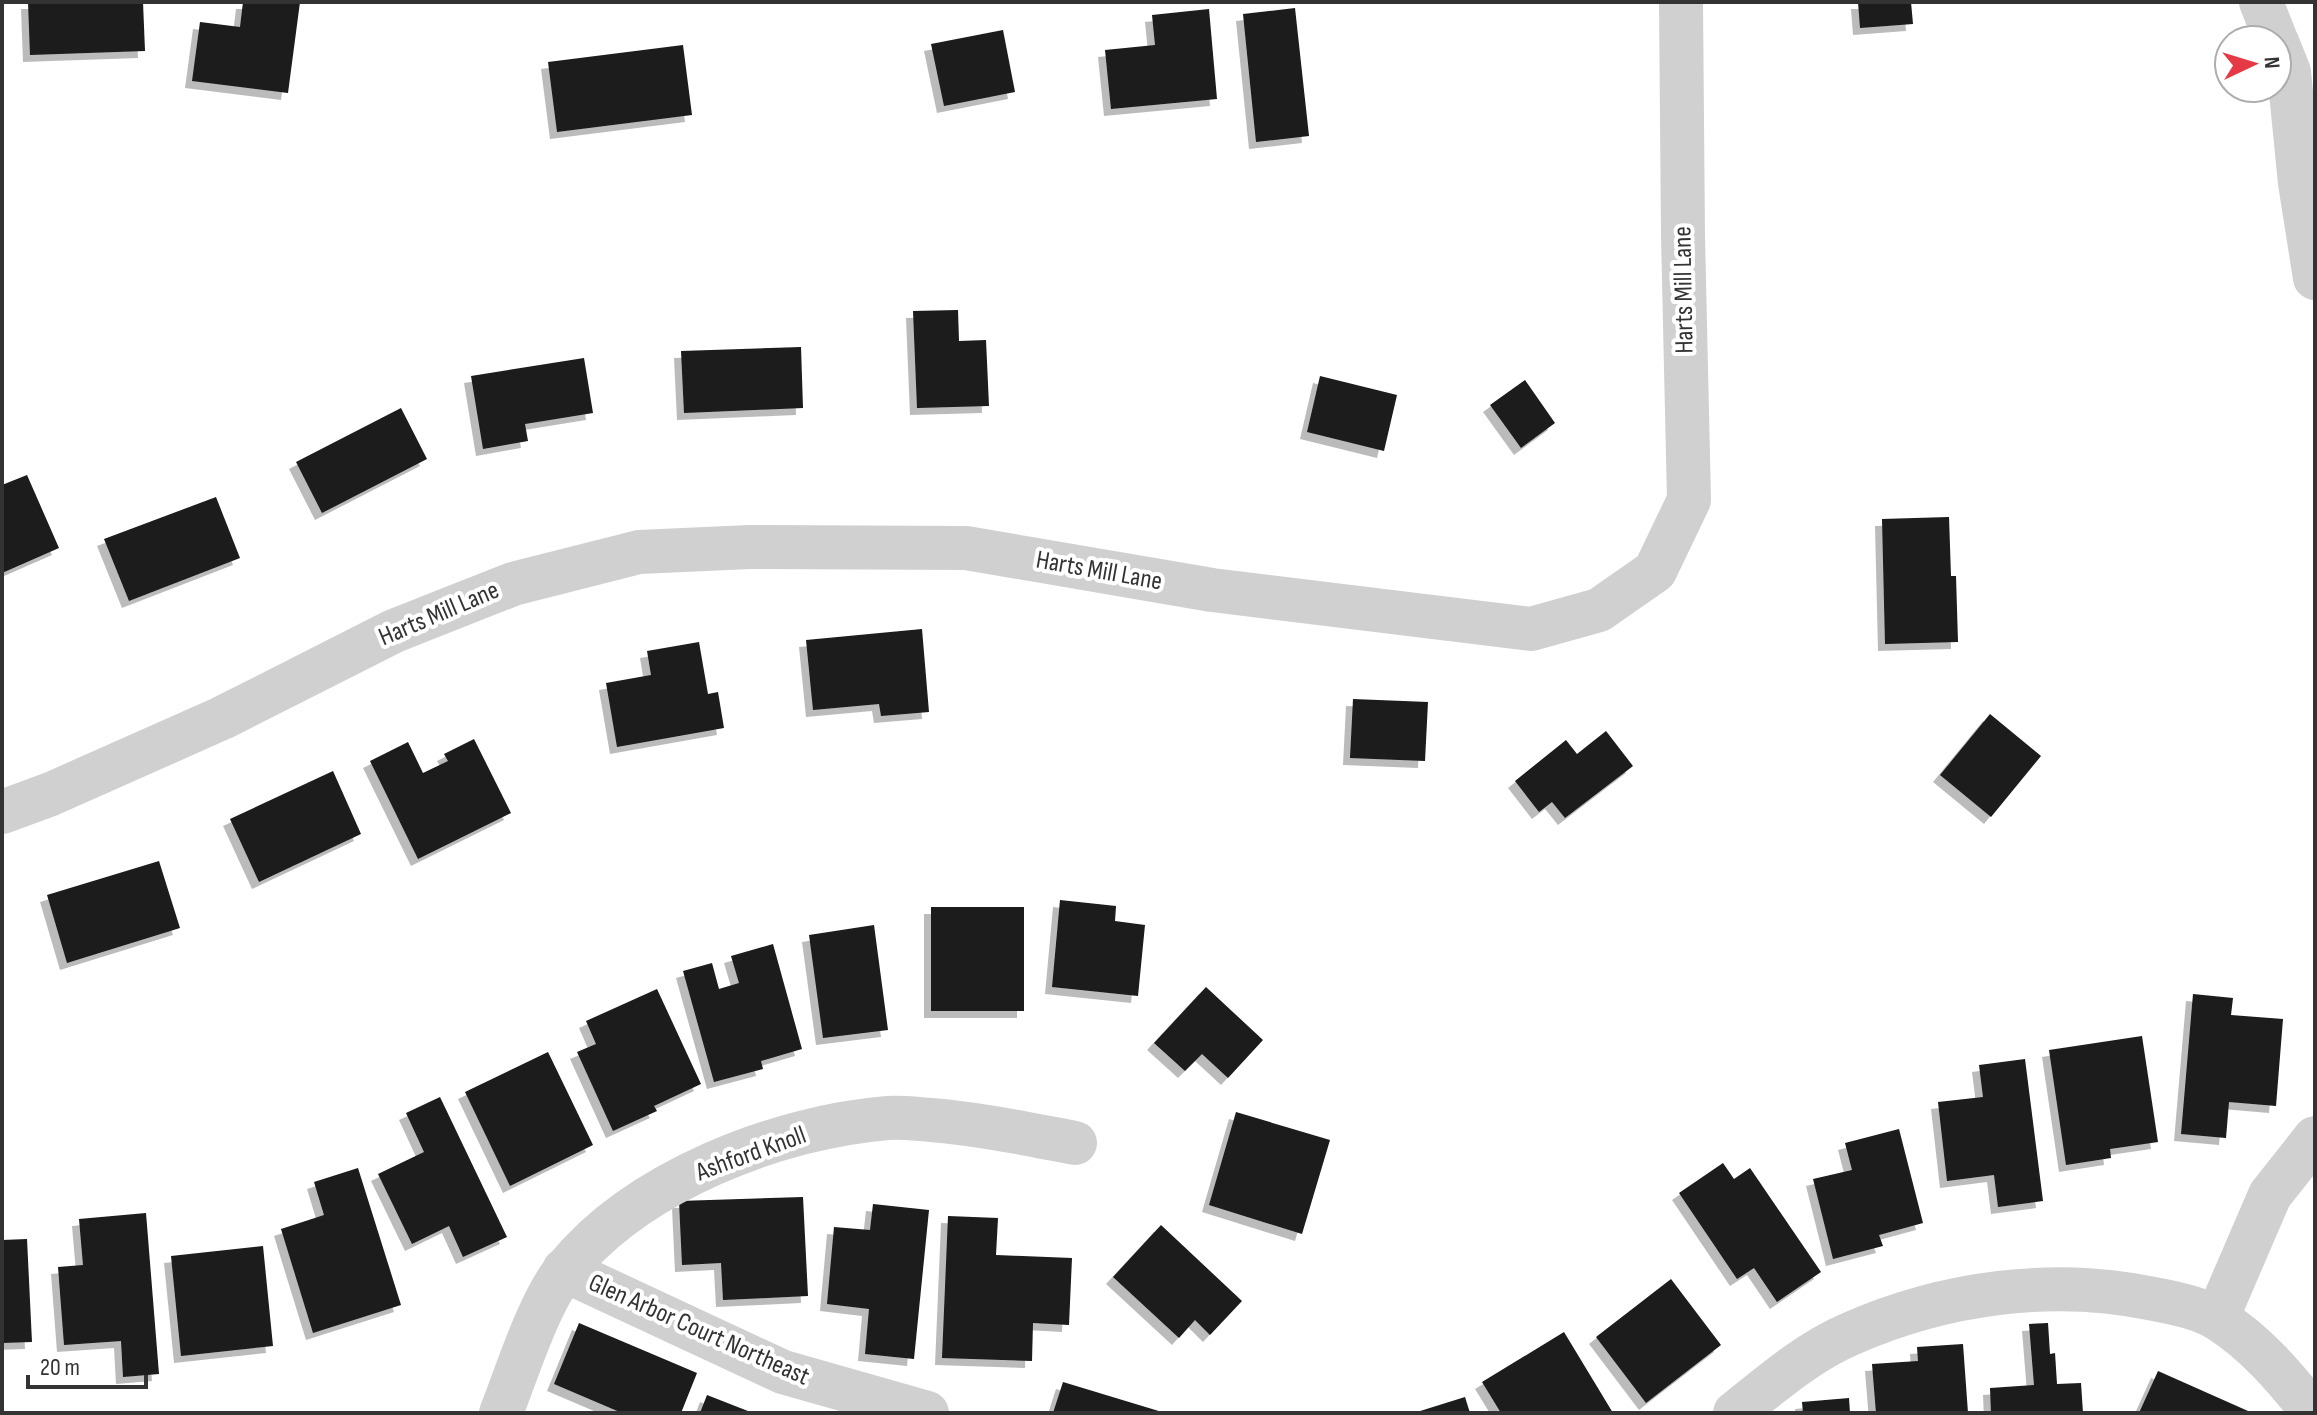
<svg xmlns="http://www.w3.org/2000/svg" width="2317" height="1415" font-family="'Sofia Sans Condensed',sans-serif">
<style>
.building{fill:#1a1a1a;filter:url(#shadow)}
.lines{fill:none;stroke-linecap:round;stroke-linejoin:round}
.minor{stroke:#d0d0d0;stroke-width:44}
.labels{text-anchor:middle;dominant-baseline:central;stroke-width:8;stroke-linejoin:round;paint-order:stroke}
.street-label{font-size:26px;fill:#333;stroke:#fff}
</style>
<defs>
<filter id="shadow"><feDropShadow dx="-7" dy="7" stdDeviation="0" flood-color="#0004"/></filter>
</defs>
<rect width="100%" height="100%" fill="#fff"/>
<path class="building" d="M28,2H143L145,51L30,55Z
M243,2H300L288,93L192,81L200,22L240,27Z
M1858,2H1911L1913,24L1860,28Z
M1295,8L1309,136L1256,142L1243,14Z
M1209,9L1217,99L1111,109L1105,50L1155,45L1152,15Z
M1003,30L1015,92L944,106L931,44Z
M683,45L692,115L557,132L548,62Z
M958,310L959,341L986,340L989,406L917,408L913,311Z
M801,347L803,408L684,413L681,351Z
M584,358L593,413L525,424L528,441L483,449L471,376Z
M1320,376L1397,395L1384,451L1307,432Z
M1525,380L1555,423L1521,448L1490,405Z
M401,408L427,459L322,513L296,462Z
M27,475L59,548L2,573V485Z
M216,497L240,558L129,601L104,539Z
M1949,517L1951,576H1956L1958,642L1885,644L1882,519Z
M922,629L929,712L881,716L879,704L813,710L806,640Z
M699,642L708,694L718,692L724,728L617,747L606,683L651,675L647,651Z
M1353,699L1428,702L1425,761L1350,758Z
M1990,714L2041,756L1991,817L1940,775Z
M1606,731L1633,766L1565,818L1552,802L1539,812L1515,781L1566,740L1577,754Z
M474,739L511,813L418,859L370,761L408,742L423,773L448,761L444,754Z
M333,771L361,834L259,882L230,819Z
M159,861L180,928L67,963L47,895Z
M1060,900L1116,906L1115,921L1145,925L1138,996L1052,987Z
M931,907H1024V1011H931Z
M874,925L888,1030L823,1038L809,935Z
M773,944L802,1049L761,1061L763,1069L714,1082L683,971L712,963L719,989L739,983L731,956Z
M1206,987L1263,1040L1228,1078L1202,1054L1185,1071L1154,1043Z
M657,989L701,1084L654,1106L657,1111L613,1131L577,1052L596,1044L586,1021Z
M2193,994L2233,998L2231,1015L2283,1019L2276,1106L2229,1102L2226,1138L2181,1134Z
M2142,1036L2158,1142L2110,1149L2111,1158L2066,1165L2049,1050Z
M548,1052L593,1145L510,1186L465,1092Z
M2025,1059L2043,1201L1998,1207L1994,1175L1947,1181L1938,1102L1983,1097L1979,1065Z
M440,1097L507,1237L463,1257L449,1226L412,1244L378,1174L424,1152L406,1113Z
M1236,1112L1330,1140L1302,1234L1209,1205Z
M1899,1129L1923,1223L1879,1235L1883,1246L1833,1259L1813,1179L1852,1170L1845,1143Z
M1723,1163L1734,1179L1750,1168L1821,1272L1777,1302L1754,1268L1737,1279L1679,1193Z
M358,1168L401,1305L313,1333L281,1229L324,1215L314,1182Z
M803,1197L808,1296L723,1300L721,1263L682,1265L679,1201Z
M873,1204L929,1210L914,1359L865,1354L869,1309L827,1304L834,1227L870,1230Z
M146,1213L159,1374L123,1377L121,1341L64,1345L58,1267L83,1265L79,1219Z
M948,1216L998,1218L996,1255L1072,1258L1069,1325L1033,1323L1032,1361L942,1358Z
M1161,1225L1242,1301L1210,1335L1195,1320L1179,1338L1113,1277Z
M27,1239L32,1342L2,1343V1240Z
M263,1246L273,1346L181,1356L171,1256Z
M1671,1279L1721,1345L1646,1403L1596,1337Z
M579,1323L697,1373L681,1413H622L554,1384Z
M2048,1323L2050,1354L2055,1353L2057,1384L2081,1383L2083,1413H1991L1990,1388L2034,1385L2029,1324Z
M1564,1332L1613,1413H1501L1482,1382Z
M1963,1344L1968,1413H1876L1872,1364L1918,1361L1917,1347Z
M2158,1371L2248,1411L2247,1413H2139Z
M1063,1382L1162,1412V1413H1053Z
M707,1395L753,1413H700Z
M1465,1397L1470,1413H1418L1417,1412Z
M1849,1398L1850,1413H1803L1802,1402Z"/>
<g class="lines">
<path class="minor" d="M2261,2L2276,40
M2277,42L2289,72L2300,183L2315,278
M2,812L51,794L222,718L394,631L513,584L639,552L750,547L966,548L1212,590L1531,629L1599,610L1655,571L1689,500L1683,236L1681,2
M564,1270L783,1372L927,1413
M2217,1318L2270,1195L2315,1138
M501,1413C517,1373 539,1301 566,1269C638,1181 777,1127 888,1118C902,1117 917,1119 931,1120C980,1124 1027,1134 1075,1143
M1735,1413C1771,1384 1808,1352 1850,1334C1945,1292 2053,1278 2154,1299C2175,1303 2200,1308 2218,1319C2256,1343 2286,1378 2313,1413"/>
</g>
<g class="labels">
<g class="street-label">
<text transform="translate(1684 290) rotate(-91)">Harts Mill Lane</text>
<text transform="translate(1099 571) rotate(10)">Harts Mill Lane</text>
<text transform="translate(439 614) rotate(-23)">Harts Mill Lane</text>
<text transform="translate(751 1154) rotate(-20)">Ashford Knoll</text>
<text transform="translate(699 1330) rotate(24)">Glen Arbor Court Northeast</text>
</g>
</g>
<rect width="2317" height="1415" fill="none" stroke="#333333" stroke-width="8"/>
<g transform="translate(2253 64) rotate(86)"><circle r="38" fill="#ffffff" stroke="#adadad" stroke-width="2"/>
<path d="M0-6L14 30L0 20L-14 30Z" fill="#e63946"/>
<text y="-12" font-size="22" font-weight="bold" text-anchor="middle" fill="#333333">N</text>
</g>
<path d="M28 1375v12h118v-12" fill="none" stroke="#333333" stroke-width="4"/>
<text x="40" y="1375" font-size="24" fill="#333333" stroke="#ffffff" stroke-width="6" paint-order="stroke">20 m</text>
</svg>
